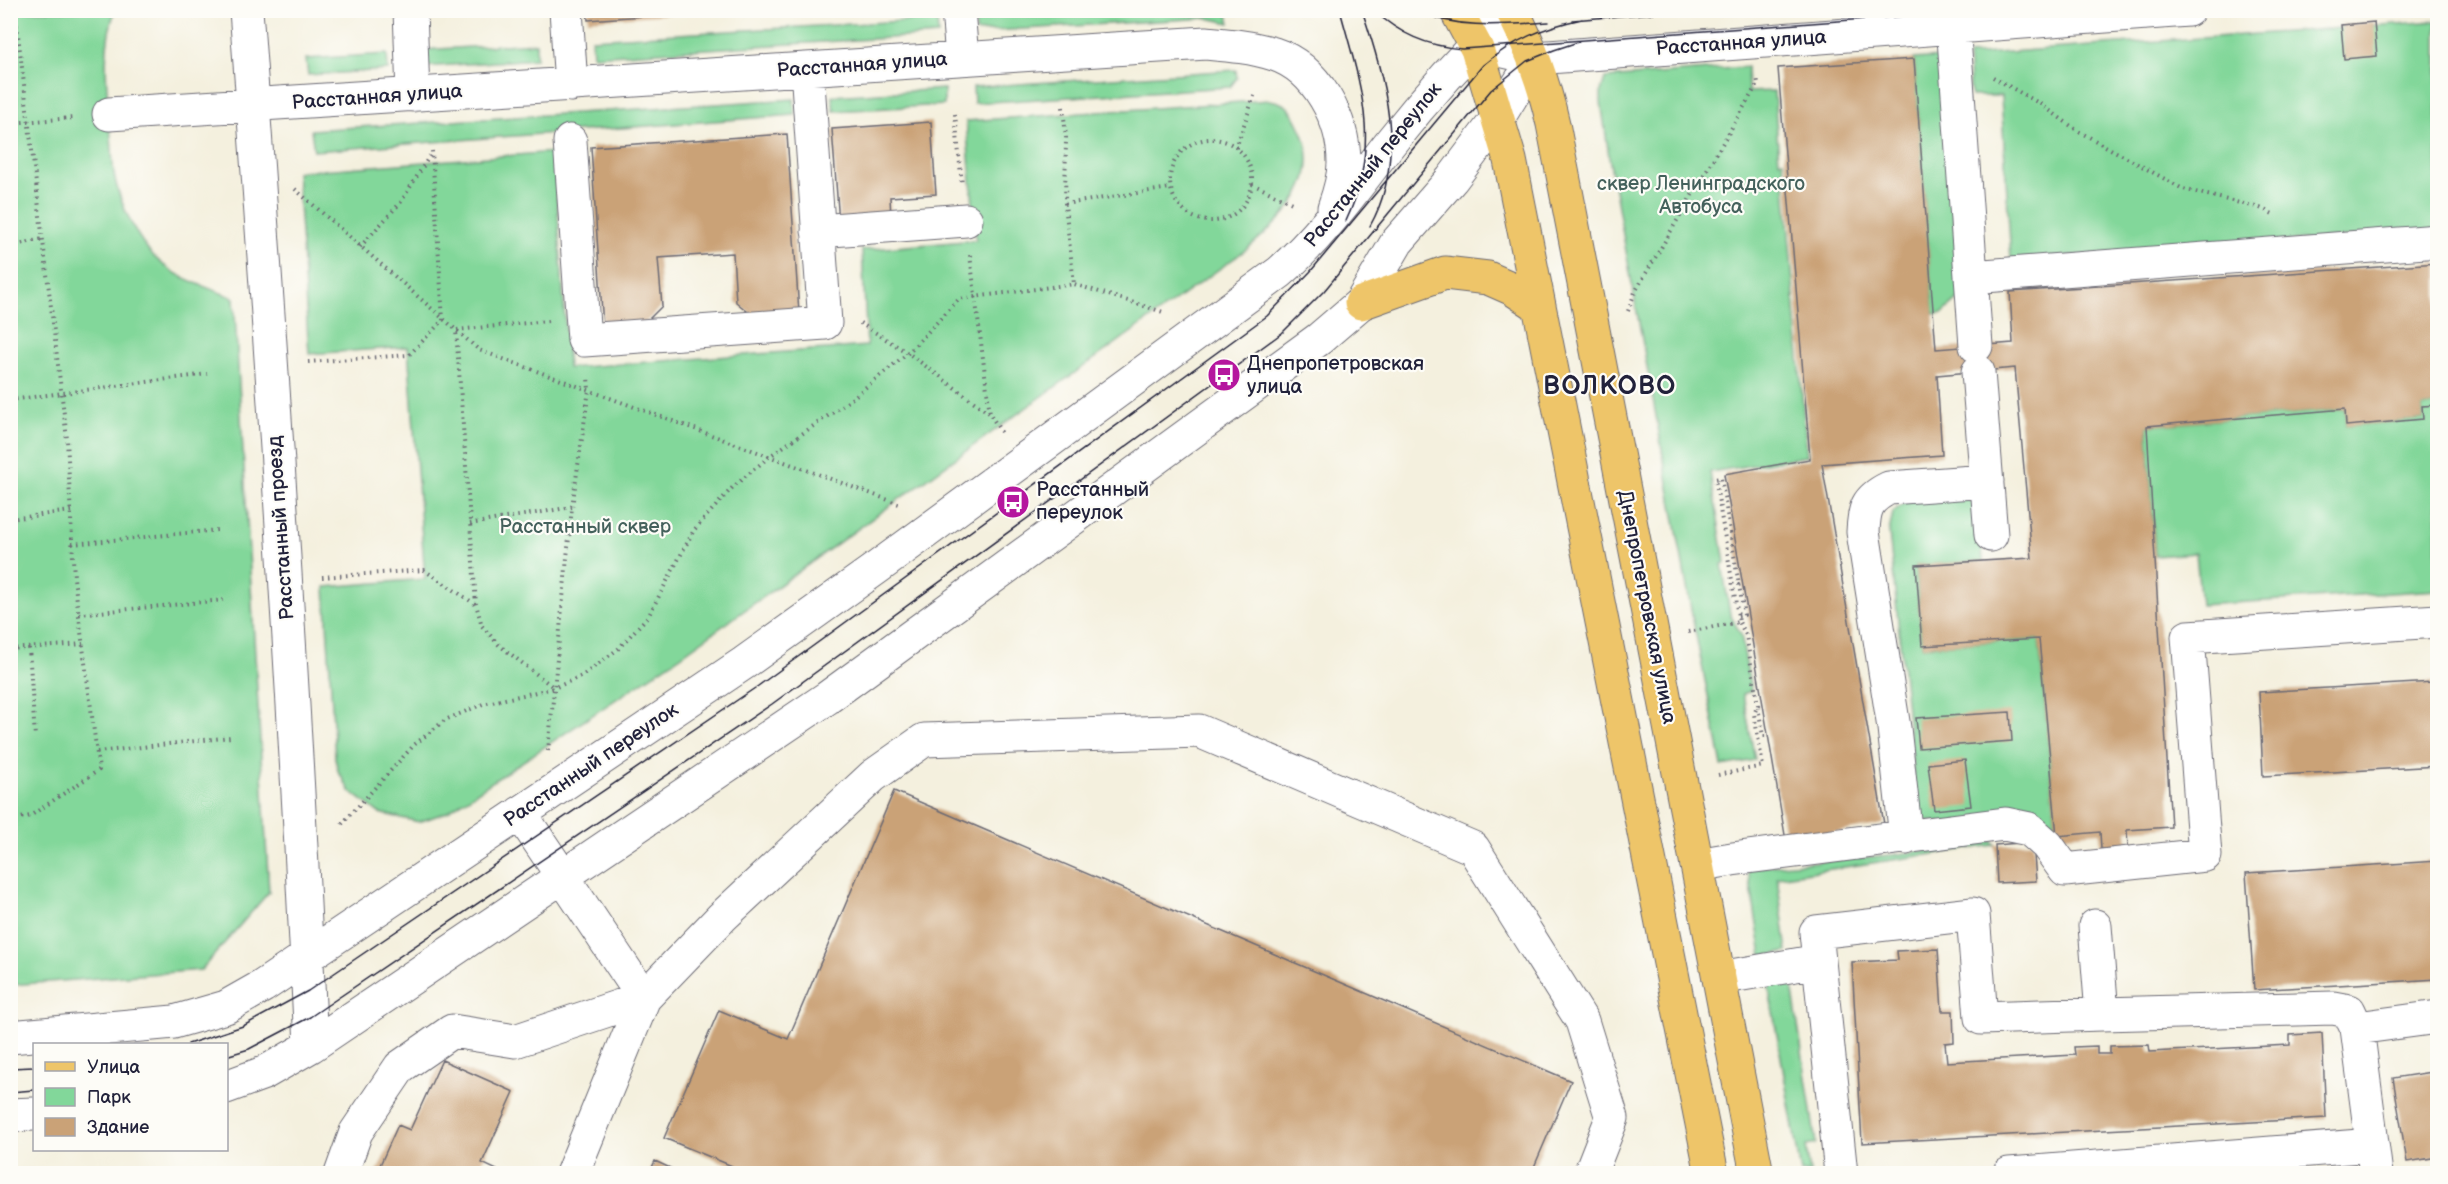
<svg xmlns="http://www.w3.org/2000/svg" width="2448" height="1184" font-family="'Balsamiq Sans',sans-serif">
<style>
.green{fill:#82d79a;stroke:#527c6a;stroke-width:1.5}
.building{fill:#caa277}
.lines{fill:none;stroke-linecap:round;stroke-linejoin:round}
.minor-casing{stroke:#6c6a74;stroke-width:35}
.major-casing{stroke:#6c6a74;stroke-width:35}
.path{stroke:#6c6a74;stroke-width:4;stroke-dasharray:1.5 4.5;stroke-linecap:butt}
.minor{stroke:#fff;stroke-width:33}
.major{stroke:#eec569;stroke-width:33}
.tram{stroke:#22223b;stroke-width:1.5}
.labels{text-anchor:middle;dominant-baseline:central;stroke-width:4.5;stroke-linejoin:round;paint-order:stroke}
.street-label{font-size:20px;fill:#22223b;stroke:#fdfcf7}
.park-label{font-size:20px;fill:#44615c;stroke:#fdfcf7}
.poi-label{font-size:20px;fill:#22223b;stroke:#fdfcf7;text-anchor:start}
.district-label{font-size:26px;font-weight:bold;letter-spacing:1.5px;fill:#22223b;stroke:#fdfcf7}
</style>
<rect width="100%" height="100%" fill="#fdfcf7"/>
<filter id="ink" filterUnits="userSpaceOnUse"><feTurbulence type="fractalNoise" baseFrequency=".0167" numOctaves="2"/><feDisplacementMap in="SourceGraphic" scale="12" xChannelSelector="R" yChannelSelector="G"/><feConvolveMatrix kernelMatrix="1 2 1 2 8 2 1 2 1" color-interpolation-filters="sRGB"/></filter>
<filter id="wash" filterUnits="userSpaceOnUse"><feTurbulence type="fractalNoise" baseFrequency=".008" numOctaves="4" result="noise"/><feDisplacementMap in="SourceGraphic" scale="24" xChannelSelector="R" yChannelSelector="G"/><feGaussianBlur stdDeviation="1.35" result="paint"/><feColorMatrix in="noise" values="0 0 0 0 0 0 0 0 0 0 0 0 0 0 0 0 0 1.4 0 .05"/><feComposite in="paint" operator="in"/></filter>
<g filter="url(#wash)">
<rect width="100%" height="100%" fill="#f4f0de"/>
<path class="green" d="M1070,10H1227L1230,23L1207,18L976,32L975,16Z
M11,11H115C101,48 107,89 110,128C112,143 112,159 114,174C119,202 138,244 160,262C180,280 210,288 234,298L269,892L201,970L11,985Z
M937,19L938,35L593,56L592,39Z
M2437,21V231L2011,260L2001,96H1971L1968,55Z
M536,43V59L424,67L423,50Z
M387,54L388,70L308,75L306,59Z
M1942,57L1960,298L1943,313L1933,314L1914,59Z
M1747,67L1748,92L1774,91L1779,161L1783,160L1807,456L1710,472L1725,563L1722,564L1730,614L1741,635L1751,691L1743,694L1755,760L1722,766L1693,620L1610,163L1601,102V91L1605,78Z
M1236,70L1237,78L1230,87L974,103L973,87Z
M944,89V105L834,111L832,96Z
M794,99L795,115L314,151L311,130Z
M1270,100C1288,103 1291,109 1299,125C1327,179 1286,216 1247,249L681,656L447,812L419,822L379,813L350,791L338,771L335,758L325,587L425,579L408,347L309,354L297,172L554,152L568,368L867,346L862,250L976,240L966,121Z
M2437,405V590L2201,605L2196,553L2155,556L2147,426L2345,409L2346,426L2423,419L2422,406Z
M1963,496L1979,508L1983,561L1916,565L1922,646L2039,639L2057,836L1918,820L1889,532L1893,512L1906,502Z
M1992,841L1995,845L1777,877L1787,952L1762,956L1748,868L1892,855Z
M1791,979L1816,1144L1806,1146L1810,1173H1801L1768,983Z"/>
<g id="blocks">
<path class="building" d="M587,10H699V12L588,20Z
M2374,22L2377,56L2344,59L2341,25Z
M1914,59L1936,349L2013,343L2010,292L2438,263V405L2422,406L2423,419L2346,426L2345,409L2147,426L2171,827L2127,830L2128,847L2101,849L2100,832L2057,836L2039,639L1922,646L1916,565L2032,558L2015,368L1937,375L1942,455L1822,464L1884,824L1786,841L1724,474L1810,459L1778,68Z
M931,122L936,194L890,197L891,219L839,223L832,129Z
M787,134L799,313L753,316L736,302L733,253L658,258L662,306L644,324L603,327L591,147Z
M2434,682L2438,766L2263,776L2259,692Z
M2010,712L2012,741L1919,748L1916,718Z
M1965,760L1971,806L1934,810L1928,764Z
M894,791L1571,1081L1531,1174H729L732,1166L664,1138L719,1010L788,1039Z
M2033,842L2036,881L1997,883L1995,845Z
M2438,861V979L2254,990L2246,873Z
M1938,949L1942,1011H1953L1954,1042L1945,1043L1947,1062L2075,1055L2074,1047L2097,1046V1054H2110V1046L2149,1045L2150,1052L2290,1045V1035L2322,1033L2326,1118L1862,1143L1852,962L1898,960L1897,951Z
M442,1060L514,1092L482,1163L497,1170L495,1174H376L398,1125L410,1130Z
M2438,1071V1157L2407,1162L2393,1078Z
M655,1161L683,1174H649Z"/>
</g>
</g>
<g filter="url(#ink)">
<use href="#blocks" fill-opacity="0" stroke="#6c6a74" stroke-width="1.5"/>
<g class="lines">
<g class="minor-casing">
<path id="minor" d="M246,10C272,355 295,701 311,1046
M410,10L413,95
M566,10L571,85
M958,10L962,58
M1952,10L1976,346
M1476,45L1535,58L2188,10
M109,114L1206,43C1228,45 1252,47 1274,54C1317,68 1344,120 1344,163C1344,178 1339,194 1334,208
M570,141L584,340L825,323L807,69
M818,231L966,220
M1971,277L2438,241
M1978,372L1991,535
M1906,838L1894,728L1863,532C1864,509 1866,499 1889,488L1987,481
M1697,865L1732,859L2005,824L2029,829L2047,845L2065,870L2205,855L2188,637L2438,621
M1719,978L1819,961
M2102,1014L2333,1008L2349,1011L2357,1028L2376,1174
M2357,1028L2438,1017
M10,1037L174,1022L226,1007L263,986L744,663L878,567L1280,272C1323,234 1355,188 1390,143C1427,96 1467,52 1510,10
M226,1087L264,1073L311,1046L827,698L1319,339L1361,303L1397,242L1452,179L1498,118L1535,58
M10,1115L34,1114
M341,1174L356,1132L400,1067L452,1031L515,1041L644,998L520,813
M572,1174L644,998L722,917L873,776L924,740L1199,731L1473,848L1582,1021L1612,1118L1590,1174
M1841,1174L1816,932L1973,914L1981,1018L2102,1014L2095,926
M2009,1174L2372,1145"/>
</g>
<g class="major-casing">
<path id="major" d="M1456,10L1477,49L1510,160L1712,1174
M1512,10C1531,47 1544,84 1553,124L1757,1174
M1361,303L1445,273L1488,278L1513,289L1539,306"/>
</g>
<path class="path" d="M793,10L794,16
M1993,77L2042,105L2078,131L2183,189L2260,208L2275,215
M1063,107L1066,137L1065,204L1074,284
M955,114L962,185
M10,123L73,118
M1170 180a41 41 0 1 1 82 0a41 41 0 1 1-82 0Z
M1236,148L1255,93
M1252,184L1294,204
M295,189L479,350L902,505
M1065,204L1170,188
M10,246L43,239
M360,247L401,202L432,152
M970,255L990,414L1001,432
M1628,311L1635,292L1758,83L1757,77
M548,321L456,330L476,604L482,626L499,645L553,687
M860,323L908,353L989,413
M308,362L409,355L443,320L432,151
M10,400L207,374
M10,519L71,511
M470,524L572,507
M72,544L218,530
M322,577L424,570L475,604
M79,614L223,600
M1738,616L1744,615L1739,585L1742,584
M1688,632L1739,622L1715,479L1721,478L1739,585
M29,648L35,737
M10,649L83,644
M1758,707L1763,736H1768
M548,751L572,507L589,390L588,377
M97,752L231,737
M1718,775L1763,766L1754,714L1758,705L1746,635L1739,622
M10,820L30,816L99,770L74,578L67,439L15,10
M342,824L414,745L445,720L483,704L554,688L582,676L618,649L649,615L694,530L733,487L770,456L845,404L908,353L959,299L1074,284L1163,312"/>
<use href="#minor" class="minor"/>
<use href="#major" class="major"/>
<path class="tram" d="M1340,10C1361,87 1382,144 1346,221
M1362,10C1385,79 1408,159 1370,226
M1373,10C1400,34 1426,46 1462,49L1986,10
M1414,10C1458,30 1503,25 1549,22
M1573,20L1690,10
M188,1044L243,1026L308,991L758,686L1267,316L1310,272L1483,65C1513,40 1544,27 1582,19
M226,1056L249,1049L310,1017L772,704L1282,333L1324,291L1491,90L1527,61L1554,50L1581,41
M10,1068L34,1067
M10,1092L34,1090"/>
</g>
</g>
<defs>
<g id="bus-disc" transform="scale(1.725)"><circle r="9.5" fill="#b5179e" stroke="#fdfcf7"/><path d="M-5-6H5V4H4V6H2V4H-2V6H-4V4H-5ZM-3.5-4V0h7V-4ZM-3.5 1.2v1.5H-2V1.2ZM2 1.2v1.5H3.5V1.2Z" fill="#fff"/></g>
</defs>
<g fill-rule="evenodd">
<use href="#bus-disc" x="1224" y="375"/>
<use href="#bus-disc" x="1013" y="502"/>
</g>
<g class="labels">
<g class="street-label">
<text transform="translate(1741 43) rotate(-4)">Расстанная улица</text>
<text transform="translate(862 65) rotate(-4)">Расстанная улица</text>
<text transform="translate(377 97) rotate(-4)">Расстанная улица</text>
<text transform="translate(1373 165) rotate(-51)">Расстанный переулок</text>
<text transform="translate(281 528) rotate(-94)">Расстанный проезд</text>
<text transform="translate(1647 607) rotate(79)">Днепропетровская улица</text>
<text transform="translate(591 765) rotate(-34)">Расстанный переулок</text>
</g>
<g class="park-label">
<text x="1701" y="184">сквер Ленинградского<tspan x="1701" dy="23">Автобуса</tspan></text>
<text x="585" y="527">Расстанный сквер</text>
</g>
<g class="poi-label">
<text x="1247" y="364">Днепропетровская<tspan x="1247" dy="23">улица</tspan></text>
<text x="1036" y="490">Расстанный<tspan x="1036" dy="23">переулок</tspan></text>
</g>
<g class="district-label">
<text x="1610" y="386">ВОЛКОВО</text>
</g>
</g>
<rect width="2448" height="1184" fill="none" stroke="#fdfcf7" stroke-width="36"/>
<rect x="33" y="1043" width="195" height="108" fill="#fdfcf7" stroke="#a5a5ac" stroke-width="1.5"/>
<rect x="45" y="1062" width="30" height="9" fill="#eec569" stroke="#a5a5ac" stroke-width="1.5"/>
<text x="87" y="1073" font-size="18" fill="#22223b">Улица</text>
<rect x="45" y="1088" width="30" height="18" fill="#82d79a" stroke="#a5a5ac" stroke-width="1.5"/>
<text x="87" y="1103" font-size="18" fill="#22223b">Парк</text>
<rect x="45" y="1118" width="30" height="18" fill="#caa277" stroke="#a5a5ac" stroke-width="1.5"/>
<text x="87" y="1133" font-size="18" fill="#22223b">Здание</text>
</svg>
